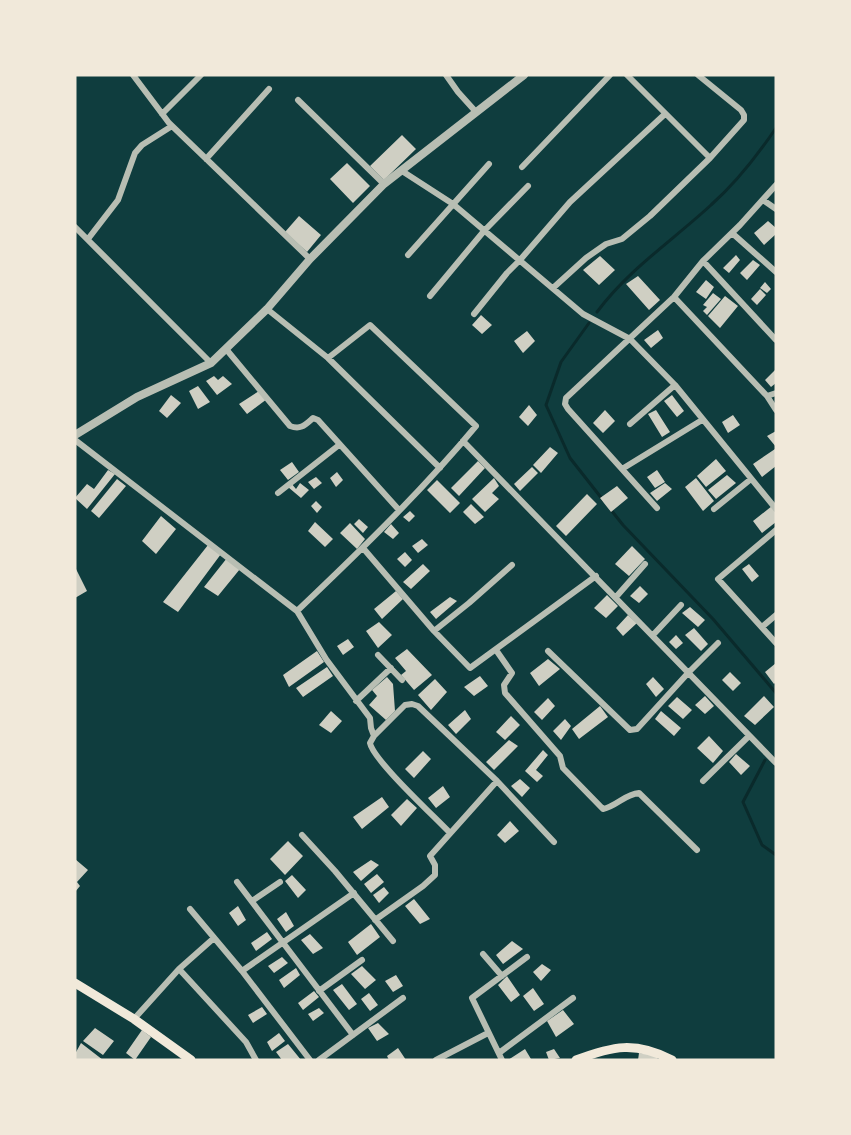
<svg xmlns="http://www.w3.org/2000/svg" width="851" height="1135" font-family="'Alegreya Sans',sans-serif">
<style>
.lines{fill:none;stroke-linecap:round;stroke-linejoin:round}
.stream{stroke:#0a2a2b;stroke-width:3}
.building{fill:#cfcfc3}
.minor{stroke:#b8beb3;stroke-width:6}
.tertiary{stroke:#b8beb3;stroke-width:8}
.primary{stroke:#f1e9da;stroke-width:9}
</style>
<rect width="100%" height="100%" fill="#0f3d3e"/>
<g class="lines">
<path class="stream" d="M597,312C629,269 672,241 711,205C736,183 757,156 776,128
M589,323L561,362L546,405L570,458L603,500
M611,510L623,525L713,619L776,693
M765,760L743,802L762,845L776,855"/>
</g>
<path class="building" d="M402,135L416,149L384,180L370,166Z
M347,163L370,186L353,203L330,179Z
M299,216L321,235L307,252L285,232Z
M768,221L776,228V234L764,245L754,233Z
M736,255L740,260L729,273L723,268Z
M600,256L615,270L599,285L583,270Z
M753,260L760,265L747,280L740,273Z
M638,276L660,300L649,310L626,284Z
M706,280L714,287L706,299L696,292Z
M765,282L771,289L767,293L760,288Z
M760,289L766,295L757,305L751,299Z
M713,293L721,299L707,315L703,311L707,307L703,305Z
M725,296L738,306L720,328L708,316Z
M481,315L492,325L482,334L472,325Z
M658,330L663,338L651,348L644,340Z
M527,331L535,341L523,353L514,341Z
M776,369V383L771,387L765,380Z
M214,376L218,380L223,376L232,384L217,395L206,381Z
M198,386L210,402L198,409L189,391Z
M259,391L267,399L247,414L239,404Z
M171,395L181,403L167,418L159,411Z
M672,395L684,411L677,417L664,401Z
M529,405L537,415L528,426L519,417Z
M605,410L615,421L603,433L593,423Z
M656,410L670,432L662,437L648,414Z
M733,415L740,425L728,433L722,422Z
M776,431V447L767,436Z
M550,447L558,453L541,473L533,465Z
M775,449L776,466L762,477L753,464Z
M716,459L726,471L706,487L697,476Z
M478,461L485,468L459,496L451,488Z
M292,462L299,472L288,480L280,470Z
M532,467L538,473L520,491L514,484Z
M108,470L115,474L87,509L75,498L87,484L94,489Z
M657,470L665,482L655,488L647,477Z
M337,472L343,480L336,487L330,478Z
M727,475L736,483L716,499L708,490Z
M316,477L322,483L314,489L308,482Z
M494,478L499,486L492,493L499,499L485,512L472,499Z
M696,478L714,501L703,511L685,487Z
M117,479L126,486L99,518L91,511Z
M437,480L460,503L450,513L427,490Z
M291,483L296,489L300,483L309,490L301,498L288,487Z
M665,483L672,489L657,501L650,493Z
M617,486L628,498L611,512L600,498Z
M587,494L597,504L566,536L556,526Z
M316,501L322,507L317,513L311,506Z
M471,504L484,517L475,524L463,512Z
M772,506L776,512V522L762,533L753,521Z
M410,511L415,516L409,522L403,517Z
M161,516L176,529L156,554L142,541Z
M359,519L368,527L363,533L354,524Z
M315,522L333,539L325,547L308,531Z
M350,523L365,539L357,549L340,533Z
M391,524L399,533L393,539L384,532Z
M422,539L428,545L418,553L412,546Z
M208,545L221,554L178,612L163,602Z
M632,546L645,559L629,576L615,564Z
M405,552L412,560L405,567L397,559Z
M227,558L240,569L218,596L204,587Z
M423,564L430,571L411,589L403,582Z
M749,564L759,576L752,582L742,569Z
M75,567L87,591L75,598Z
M640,586L648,594L639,603L630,596Z
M396,591L403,599L382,619L374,609Z
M607,595L618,606L606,618L594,608Z
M450,597L457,601L436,619L430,612Z
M690,607L705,620L698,627L682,613Z
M628,615L637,623L623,636L616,628Z
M379,622L392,635L378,648L366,631Z
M694,628L708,644L701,651L685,635Z
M676,635L683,643L676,649L669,642Z
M348,639L354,647L343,655L337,646Z
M407,649L432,675L414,690L401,675L406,671L395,658Z
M317,651L324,662L289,687L283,675Z
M548,659L560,669L539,686L530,673Z
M776,663V682L774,684L765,672Z
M327,667L333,676L303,697L296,688Z
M730,672L741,683L733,691L722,680Z
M480,676L488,686L474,696L464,687Z
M387,677L393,684L395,711L386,720L369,705L377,696L372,690Z
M653,677L664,689L656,697L646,684Z
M435,679L447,692L431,710L418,695Z
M705,696L714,706L705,714L695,705Z
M764,696L774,707L755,725L744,716Z
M677,697L692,710L683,719L668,706Z
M548,698L555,706L542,720L534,712Z
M600,706L608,717L579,739L572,729Z
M465,710L471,719L456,734L448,725Z
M331,711L342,721L331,733L319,725Z
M661,711L681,728L674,736L655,719Z
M511,716L520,725L505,740L496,732Z
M565,719L571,726L561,740L553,731Z
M709,736L723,751L713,763L697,748Z
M509,740L518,746L494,770L486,762Z
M543,750L548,755L536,770L543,776L537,782L525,771Z
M423,751L431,759L414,778L405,769Z
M736,754L750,766L741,775L729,762Z
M520,779L530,788L522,797L511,786Z
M443,786L450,797L436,808L428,798Z
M382,797L389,807L362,829L353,817Z
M407,799L417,808L401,826L391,815Z
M510,821L519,831L505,843L497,835Z
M288,841L303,856L285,875L270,859Z
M75,859L88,870L77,882L80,886L75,892Z
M371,860L379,865L361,881L353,872Z
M377,874L384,882L371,893L364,884Z
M292,875L306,890L298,898L285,881Z
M384,887L389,893L379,903L373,895Z
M414,899L430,919L420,924L405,906Z
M238,906L246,920L238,926L229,913Z
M286,912L294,926L286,932L277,919Z
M371,924L380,937L357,955L348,942Z
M267,932L272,939L256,951L251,943Z
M310,934L323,948L313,954L301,940Z
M512,941L523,949L503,964L496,955Z
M282,957L288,963L274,973L268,966Z
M542,964L551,970L541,981L533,972Z
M362,966L376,980L365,989L351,974Z
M296,968L300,975L284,988L279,980Z
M396,975L403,986L393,992L385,981Z
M507,976L520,995L511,1002L498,985Z
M342,984L357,1004L349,1010L333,990Z
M533,988L544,1004L534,1011L523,996Z
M314,991L319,997L303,1010L298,1003Z
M369,993L378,1005L370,1011L361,999Z
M262,1007L267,1014L253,1023L248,1015Z
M319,1008L324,1013L313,1021L308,1014Z
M563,1010L574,1024L556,1037L547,1021Z
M378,1023L389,1034L377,1041L368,1028Z
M95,1028L114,1041L103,1055L83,1041Z
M142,1030L151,1037L135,1060L126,1053Z
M279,1033L285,1041L272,1051L267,1042Z
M81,1043L103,1060H75V1054Z
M288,1044L297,1055L301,1060H282L276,1052Z
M398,1048L406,1060H389L387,1056Z
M525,1049L531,1059L508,1060Z
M554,1049L560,1058L549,1060L546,1052Z
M639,1053L659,1055L657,1060H638Z"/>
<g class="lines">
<path class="minor" d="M133,75L169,123L310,259
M446,75L458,92L476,112
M627,75L710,158
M298,100L384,184
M162,114L201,75
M206,159L269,89
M522,167L610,75
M402,171L453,204L583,314L630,339L675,385L776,509
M763,200L776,209
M75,227L211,363
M732,233L776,272
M88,239L118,200L135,153L142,145L172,126
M408,255L489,164
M703,261L776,340
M553,288L586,258L606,244L622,239L650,216L710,158L744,120V115L741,110L698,75
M430,296L484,231L528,186
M674,297L767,396L776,410
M267,309L328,358L440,468
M474,314L507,273L520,260L570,202L665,114
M226,349L290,426C301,430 305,425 313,418L318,420L399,510
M767,396L776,393
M630,424L675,385
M75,440L297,611L326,659L370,718L371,728L374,736L370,743C373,760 435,817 450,833
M463,441L776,763
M622,469L702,420
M278,493L339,445
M657,508L568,409L565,404L566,398L674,297L703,261L740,225L776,185
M714,509L751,479
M776,530L718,579L776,643
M363,548L434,631L470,668L596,576
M616,597L645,564
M297,611C359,552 421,492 476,426L370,325L328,358
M762,627L776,615
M434,631L469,603L512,565
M653,635L681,605
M496,650L512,673L504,685L505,693L560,756L563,768L603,809C617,806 625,794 639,793L697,850
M548,651L630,730L637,729L689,672L718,643
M378,655L402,680
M356,701L391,668
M374,736L405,705L412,704L418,706L497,781L554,842
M703,781L749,736
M302,835L335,871L393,941
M237,882C276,933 314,984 353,1035
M252,901L280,882
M190,909L242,971L310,1060
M375,920L423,886L435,875V865L430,856L497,781
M483,954L502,976
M179,969L246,1042L256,1060
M242,971L354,893
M319,991L362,960
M134,1019L179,969L214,938
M499,1053L573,998
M319,1060L403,998
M436,1060L488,1033
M502,1060L472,998L527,957"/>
<path class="tertiary" d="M75,435L137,397L211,363L267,309L310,259L384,184L524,75"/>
<path class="primary" d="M75,983L134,1019L191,1060
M576,1060C613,1046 635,1041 672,1060"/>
</g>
<rect width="851" height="1135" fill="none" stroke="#f1e9da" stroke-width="153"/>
</svg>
